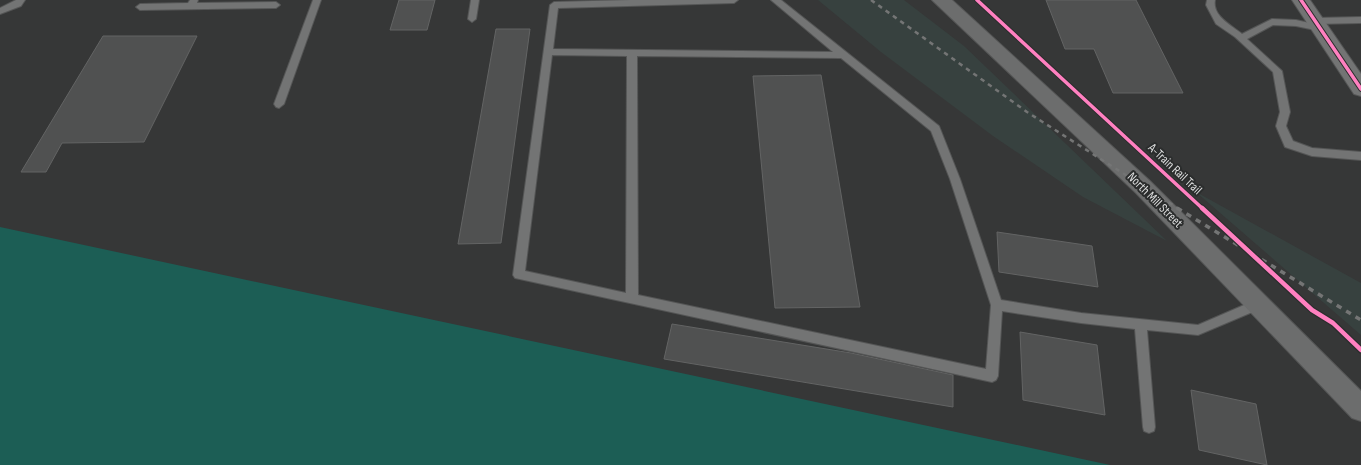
<svg xmlns="http://www.w3.org/2000/svg" width="1361" height="465" font-family="'Sofia Sans Condensed',sans-serif">
<style>
.built{fill:#37413f}
.green{fill:#1c5e55}
.building{fill:#505151;stroke:#636464}
.lines{fill:none;stroke-linecap:round;stroke-linejoin:round}
.lane-casing{stroke:#545555;stroke-width:2}
.street-casing{stroke:#545555;stroke-width:2}
.secondary-casing{stroke:#545555;stroke-width:2}
.lane{fill:#737474;fill-rule:evenodd}
.street{fill:#737474;fill-rule:evenodd}
.secondary{fill:#6c6d6d;fill-rule:evenodd}
.rail-far1{stroke:#747575;stroke-width:2.5;stroke-dasharray:4.5 4.5;stroke-linecap:butt}
.rail{stroke:#747575;stroke-width:3.5;stroke-dasharray:5.5 5.5;stroke-linecap:butt}
.cycleway-far1-casing{stroke:#2b2d2d;stroke-width:5.5}
.cycleway-casing{stroke:#2b2d2d;stroke-width:7}
.cycleway-far1{stroke:#ff80c0;stroke-width:3.5}
.cycleway{stroke:#ff80c0;stroke-width:4.5}
.labels{text-anchor:middle;dominant-baseline:central;stroke-width:4;stroke-linejoin:round;paint-order:stroke}
.street-label{font-size:13px;fill:#dedfdf;stroke:#2b2d2d}
</style>
<rect width="100%" height="100%" fill="#363737"/>
<path class="built" d="M818,0H904L964,46L1167,241L1083,197L993,136L881,52Z
M1196,192L1361,283V335Z"/>
<path class="green" d="M0,227L1110,465H0Z"/>
<path class="building" d="M399,0H435L427,30H390Z
M1046,0H1136L1183,93H1113L1094,49H1065Z
M496,29H530L501,243L458,244Z
M103,36H197L144,142L62,143L46,172H21Z
M821,75L860,307L775,308L753,76Z
M997,232L1092,246L1098,287L999,272Z
M672,324L851,353L953,375V407L664,359Z
M1020,332L1097,345L1105,415L1023,400Z
M1191,390L1256,404L1267,465L1199,450Z"/>
<g class="lines">
<g class="lane-casing">
<path id="lane" d="M16,0H25L21,6L0,14V8Z
M190,0H198L197,3L276,2L280,5L276,8L140,10L136,7L140,4L188,3Z
M313,0H321L284,104L279,108L276,107L274,104Z
M471,0H479L476,19L472,22L468,19Z
M630,0H738L734,3L558,8L553,49L833,52L771,0H781L939,126L960,179L1001,300L1081,313L1198,325L1258,299L1262,300L1264,304L1262,308L1198,335L1147,330L1155,427L1154,431L1149,433L1144,431L1143,427L1135,329L1081,323L1002,311L998,376L996,380L992,382L515,278L513,275L550,5L554,2ZM552,55L627,56L626,293L525,271ZM637,56L841,58L931,131L950,179L991,305L986,369L638,295Z
M1207,0H1215C1212,16 1231,25 1242,34L1272,19L1296,20L1314,24L1311,21L1315,18L1361,17V23L1315,24L1323,26L1325,28L1323,30L1320,31L1296,26L1273,25L1247,39L1282,71L1290,112L1286,126L1293,141L1312,148L1361,152V160L1312,156L1285,147L1276,126L1280,112L1273,72L1235,37L1216,24L1206,5Z"/>
</g>
<g class="street-casing">
<path id="street" d="M1292,0H1310L1361,74V96L1354,94Z"/>
</g>
<g class="secondary-casing">
<path id="secondary" d="M932,0H952L1150,181L1361,391V421L1352,418L1136,193Z"/>
</g>
<use href="#lane" class="lane"/>
<use href="#street" class="street"/>
<use href="#secondary" class="secondary"/>
<path class="rail-far1" d="M871,0L1027,112L1179,209"/>
<path class="rail" d="M1177,208L1361,320"/>
<g class="cycleway-far1-casing">
<path id="cycleway-far1" d="M977,0L1203,209
M1301,0L1361,89"/>
</g>
<g class="cycleway-casing">
<path id="cycleway" d="M1202,208L1312,310L1333,323L1361,350"/>
</g>
<use href="#cycleway-far1" class="cycleway-far1"/>
<use href="#cycleway" class="cycleway"/>
</g>
<g class="labels">
<g class="street-label">
<text transform="translate(1175 169) rotate(43)">A-Train Rail Trail</text>
<text transform="translate(1155 200) rotate(45)">North Mill Street</text>
</g>
</g>
</svg>
